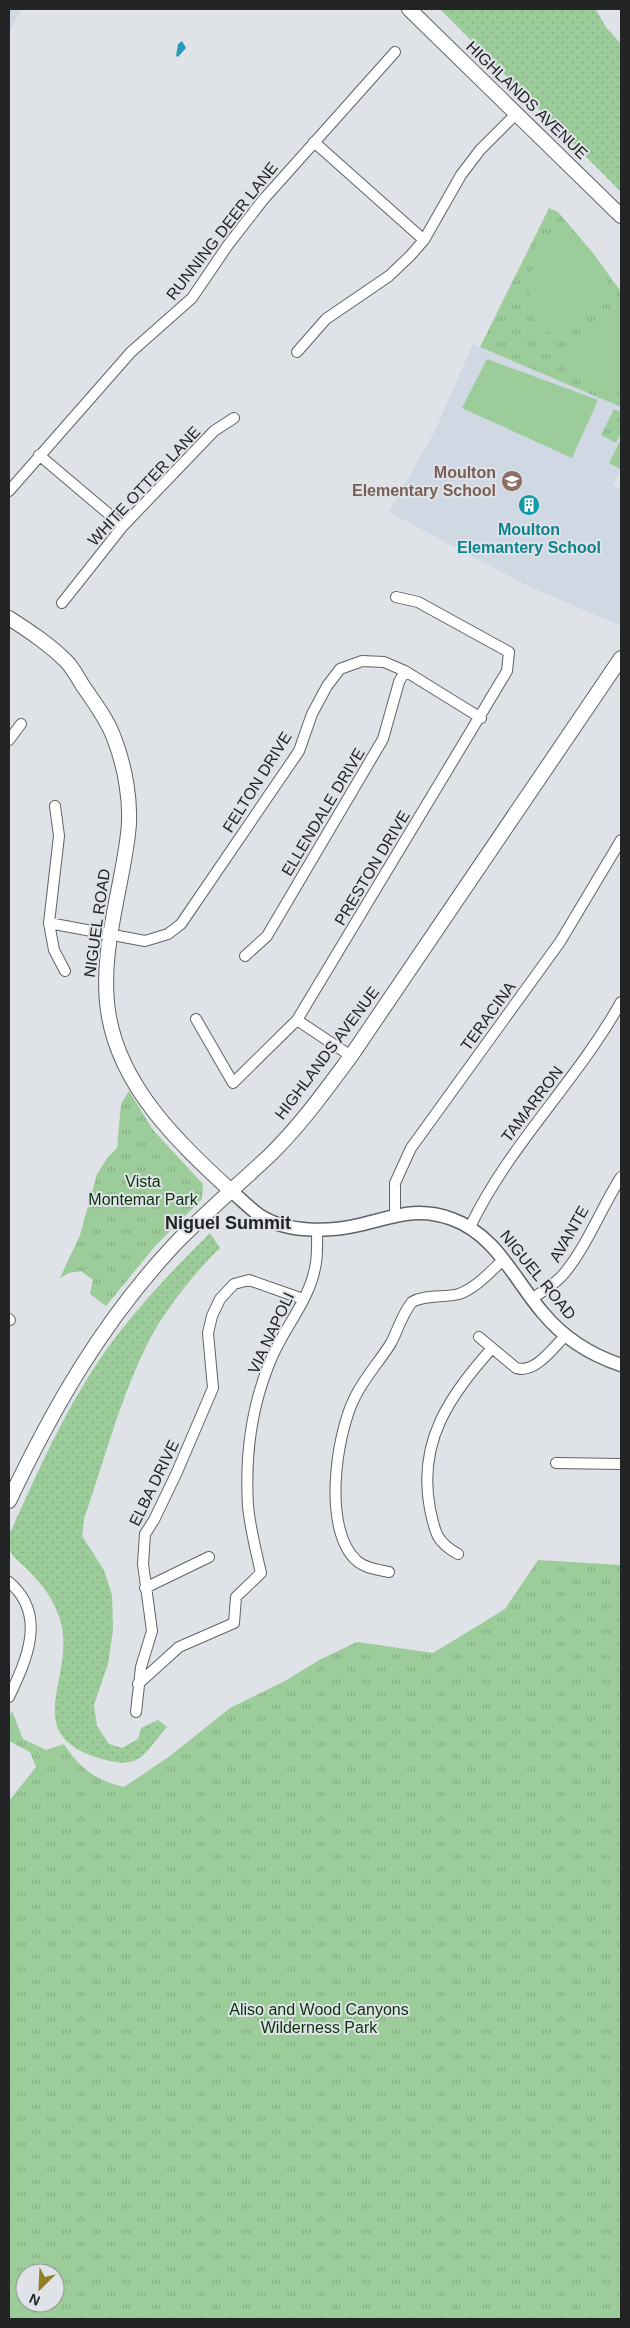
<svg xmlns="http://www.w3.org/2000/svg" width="630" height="2328" font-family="Arial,sans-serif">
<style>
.built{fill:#d0d8e3}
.grass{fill:url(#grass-dots)}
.park{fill:url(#park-tufts);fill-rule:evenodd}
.garden{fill:#9bcc99}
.water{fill:#279bba}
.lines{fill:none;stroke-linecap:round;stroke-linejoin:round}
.minor-casing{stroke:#606367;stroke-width:12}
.tertiary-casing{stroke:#606367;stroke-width:15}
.secondary-casing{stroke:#606367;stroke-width:16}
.minor{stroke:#fff;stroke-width:10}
.tertiary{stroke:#fff;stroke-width:12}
.secondary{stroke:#fff;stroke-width:14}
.labels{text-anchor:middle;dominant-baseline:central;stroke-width:4;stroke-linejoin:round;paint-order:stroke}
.street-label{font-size:16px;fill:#232426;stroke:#dfe2e7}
.education-label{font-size:16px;font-weight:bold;fill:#785e54;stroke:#dfe2e7;text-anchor:end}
.culture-label{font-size:16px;font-weight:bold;fill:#0d838f;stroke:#dfe2e7}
.park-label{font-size:16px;fill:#08340a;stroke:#dfe2e7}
.neighbourhood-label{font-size:18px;font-weight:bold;fill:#232426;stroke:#dfe2e7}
</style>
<defs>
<pattern id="grass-dots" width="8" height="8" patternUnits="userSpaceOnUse" patternTransform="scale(1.25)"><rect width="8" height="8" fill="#9bcc99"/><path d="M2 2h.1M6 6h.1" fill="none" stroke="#85af84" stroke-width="1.8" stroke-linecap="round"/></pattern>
<pattern id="park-tufts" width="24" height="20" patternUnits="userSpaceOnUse" patternTransform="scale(1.25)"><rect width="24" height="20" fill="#9bcc99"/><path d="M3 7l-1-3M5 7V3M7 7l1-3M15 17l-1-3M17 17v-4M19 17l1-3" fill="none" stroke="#85af84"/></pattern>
</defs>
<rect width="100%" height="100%" fill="#dfe2e7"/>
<path class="built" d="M9,9H22L9,31Z
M473,344L621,407V469L613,485L621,490V626L528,586L389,512L435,431Z"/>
<path class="grass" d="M440,9H596L605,26L621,44V192Z
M210,1233L220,1248C192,1275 159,1317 143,1353C118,1406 103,1464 84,1519L82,1536L104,1570L112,1595L113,1630L108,1664L94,1705L97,1726L109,1744L122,1748L138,1739L141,1728L158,1720L167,1727C142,1756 140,1771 99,1758C21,1734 72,1683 62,1627C57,1604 44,1586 27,1569C22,1564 12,1557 10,1550C8,1545 9,1539 9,1535C41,1465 71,1395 118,1334C146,1298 178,1265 210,1233Z"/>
<path class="park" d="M549,208L558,212L593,253L621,292V407L480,347Z
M614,409L621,412V433L616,443L601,435Z
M129,1091L153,1130L203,1184L202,1199L156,1245L106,1306L90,1294L93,1280L81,1271L69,1273L60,1278L80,1235L97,1174L108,1157L117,1148L121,1104Z
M538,1560L621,1565V2319H9V1801L36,1767L30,1752L9,1741V1717L12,1711L23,1739L46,1750L64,1744C79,1768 97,1781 124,1787L170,1756L230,1708L285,1681L319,1660L357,1642L433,1653L505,1609ZM25,2273H55V2303H25Z"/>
<path class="garden" d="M564,227L588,253L613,290L612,297L573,322L541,335C519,293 526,256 564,227Z
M618,307H621V392C593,394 571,378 555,357L582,331Z
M487,359L598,400L572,458L462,408Z
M620,441L621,442L620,469L609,463Z"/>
<path class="water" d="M182,41L186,48L178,57L176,56L178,44Z"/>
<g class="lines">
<g class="minor-casing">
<path id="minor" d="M314,142L424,240
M297,352L326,319L389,276L410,256L424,240L461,175L480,150L516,114
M39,455L123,526
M9,491L131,352L192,298L228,245L263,200L395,52
M62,603L123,526L214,431L234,418
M9,740L21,724
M55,806L59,836L49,923L54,950L65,971
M49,923L145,941L168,934L181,924L299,751L312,714L327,686L340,669L362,661L384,662L405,671L481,718
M245,956L267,936L383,739L399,682L405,671
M196,1019L233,1083L297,1020L507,671L509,652L418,602L396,597
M297,1020L351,1056
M395,1215V1183L411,1148L560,942L621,840
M470,1227C509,1145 577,1081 621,1002
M533,1298C542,1292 553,1285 561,1277C585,1251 601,1208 621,1177
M9,1319L10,1320
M479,1337L516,1368C535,1374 553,1348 565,1336
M556,1463L621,1464
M458,1554C436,1542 435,1532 430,1509C417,1441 450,1396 492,1348
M389,1572C378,1570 365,1568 357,1561C322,1530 336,1434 355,1397C364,1378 380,1361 391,1343C398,1330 402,1314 412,1302C426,1294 444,1298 459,1294C476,1288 490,1272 503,1260
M9,1582C48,1615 26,1661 9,1697
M145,1588L209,1557
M138,1684L179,1647L234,1623L236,1597L261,1573C256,1551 250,1528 248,1506C245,1456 252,1403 272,1357C285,1327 309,1300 315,1268C318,1256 317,1242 317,1230
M136,1712L141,1667L152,1631L143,1564L145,1534L154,1520L177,1472L213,1388L208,1333L212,1316L220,1299L234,1284L249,1280L303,1299"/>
</g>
<g class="tertiary-casing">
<path id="tertiary" d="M230,1190C240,1198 249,1208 259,1215C286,1233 329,1232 359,1225C393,1217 417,1206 452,1219C496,1235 514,1279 543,1313C563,1337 591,1355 621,1365"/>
</g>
<g class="secondary-casing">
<path id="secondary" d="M409,9L621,216
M9,618C29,631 49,644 66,661C73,668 78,678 83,686C94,702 107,719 114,738C125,766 132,804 128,834C121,894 98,956 109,1017C122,1089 179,1143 230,1190
M9,1501C54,1406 103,1321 175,1244C205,1213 238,1185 269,1156C300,1126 325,1091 351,1056L621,658"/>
</g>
<use href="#minor" class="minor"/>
<use href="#tertiary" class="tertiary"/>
<use href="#secondary" class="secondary"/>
</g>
<defs>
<g id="school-disc" transform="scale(1.125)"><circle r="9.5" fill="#8d6e63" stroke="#dfe2e7"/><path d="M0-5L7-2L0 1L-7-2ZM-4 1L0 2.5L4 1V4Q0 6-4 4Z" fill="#fff"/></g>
<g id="building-disc" transform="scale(1.125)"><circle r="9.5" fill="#0f9aa8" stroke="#dfe2e7"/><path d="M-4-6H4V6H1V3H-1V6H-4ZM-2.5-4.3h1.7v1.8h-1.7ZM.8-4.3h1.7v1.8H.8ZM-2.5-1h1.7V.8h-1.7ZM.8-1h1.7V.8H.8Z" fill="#fff"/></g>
</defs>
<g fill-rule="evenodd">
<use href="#school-disc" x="512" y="481"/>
<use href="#building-disc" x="529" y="505"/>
</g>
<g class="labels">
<g class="street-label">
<text transform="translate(527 100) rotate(44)">HIGHLANDS AVENUE</text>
<text transform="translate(222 231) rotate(-52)">RUNNING DEER LANE</text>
<text transform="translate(144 486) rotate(-47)">WHITE OTTER LANE</text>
<text transform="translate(257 782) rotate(-58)">FELTON DRIVE</text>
<text transform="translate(323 812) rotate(-59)">ELLENDALE DRIVE</text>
<text transform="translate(372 868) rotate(-59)">PRESTON DRIVE</text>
<text transform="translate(97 923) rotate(-82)">NIGUEL ROAD</text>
<text transform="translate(488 1016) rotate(-54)">TERACINA</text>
<text transform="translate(327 1053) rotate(-53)">HIGHLANDS AVENUE</text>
<text transform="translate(532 1104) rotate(-53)">TAMARRON</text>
<text transform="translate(569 1234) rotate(-60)">AVANTE</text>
<text transform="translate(538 1275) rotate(51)">NIGUEL ROAD</text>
<text transform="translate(271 1333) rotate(-65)">VIA NAPOLI</text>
<text transform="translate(154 1483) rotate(-64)">ELBA DRIVE</text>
</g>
<g class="education-label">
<text x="496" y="472">Moulton<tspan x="496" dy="18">Elementary School</tspan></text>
</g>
<g class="culture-label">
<text x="529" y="529">Moulton<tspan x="529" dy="18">Elemantery School</tspan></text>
</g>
<g class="park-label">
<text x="143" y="1181">Vista<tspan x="143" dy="18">Montemar Park</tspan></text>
<text x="319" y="2009">Aliso and Wood Canyons<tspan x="319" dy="18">Wilderness Park</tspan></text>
</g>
<g class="neighbourhood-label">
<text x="228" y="1223">Niguel Summit</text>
</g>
</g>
<rect width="630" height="2328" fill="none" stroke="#232426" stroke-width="20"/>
<g transform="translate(40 2288) rotate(204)"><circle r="24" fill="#dfe2e7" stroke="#94969a"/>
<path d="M0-4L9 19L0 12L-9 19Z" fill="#907e25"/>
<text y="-8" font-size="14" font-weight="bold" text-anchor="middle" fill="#232426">N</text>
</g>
</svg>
